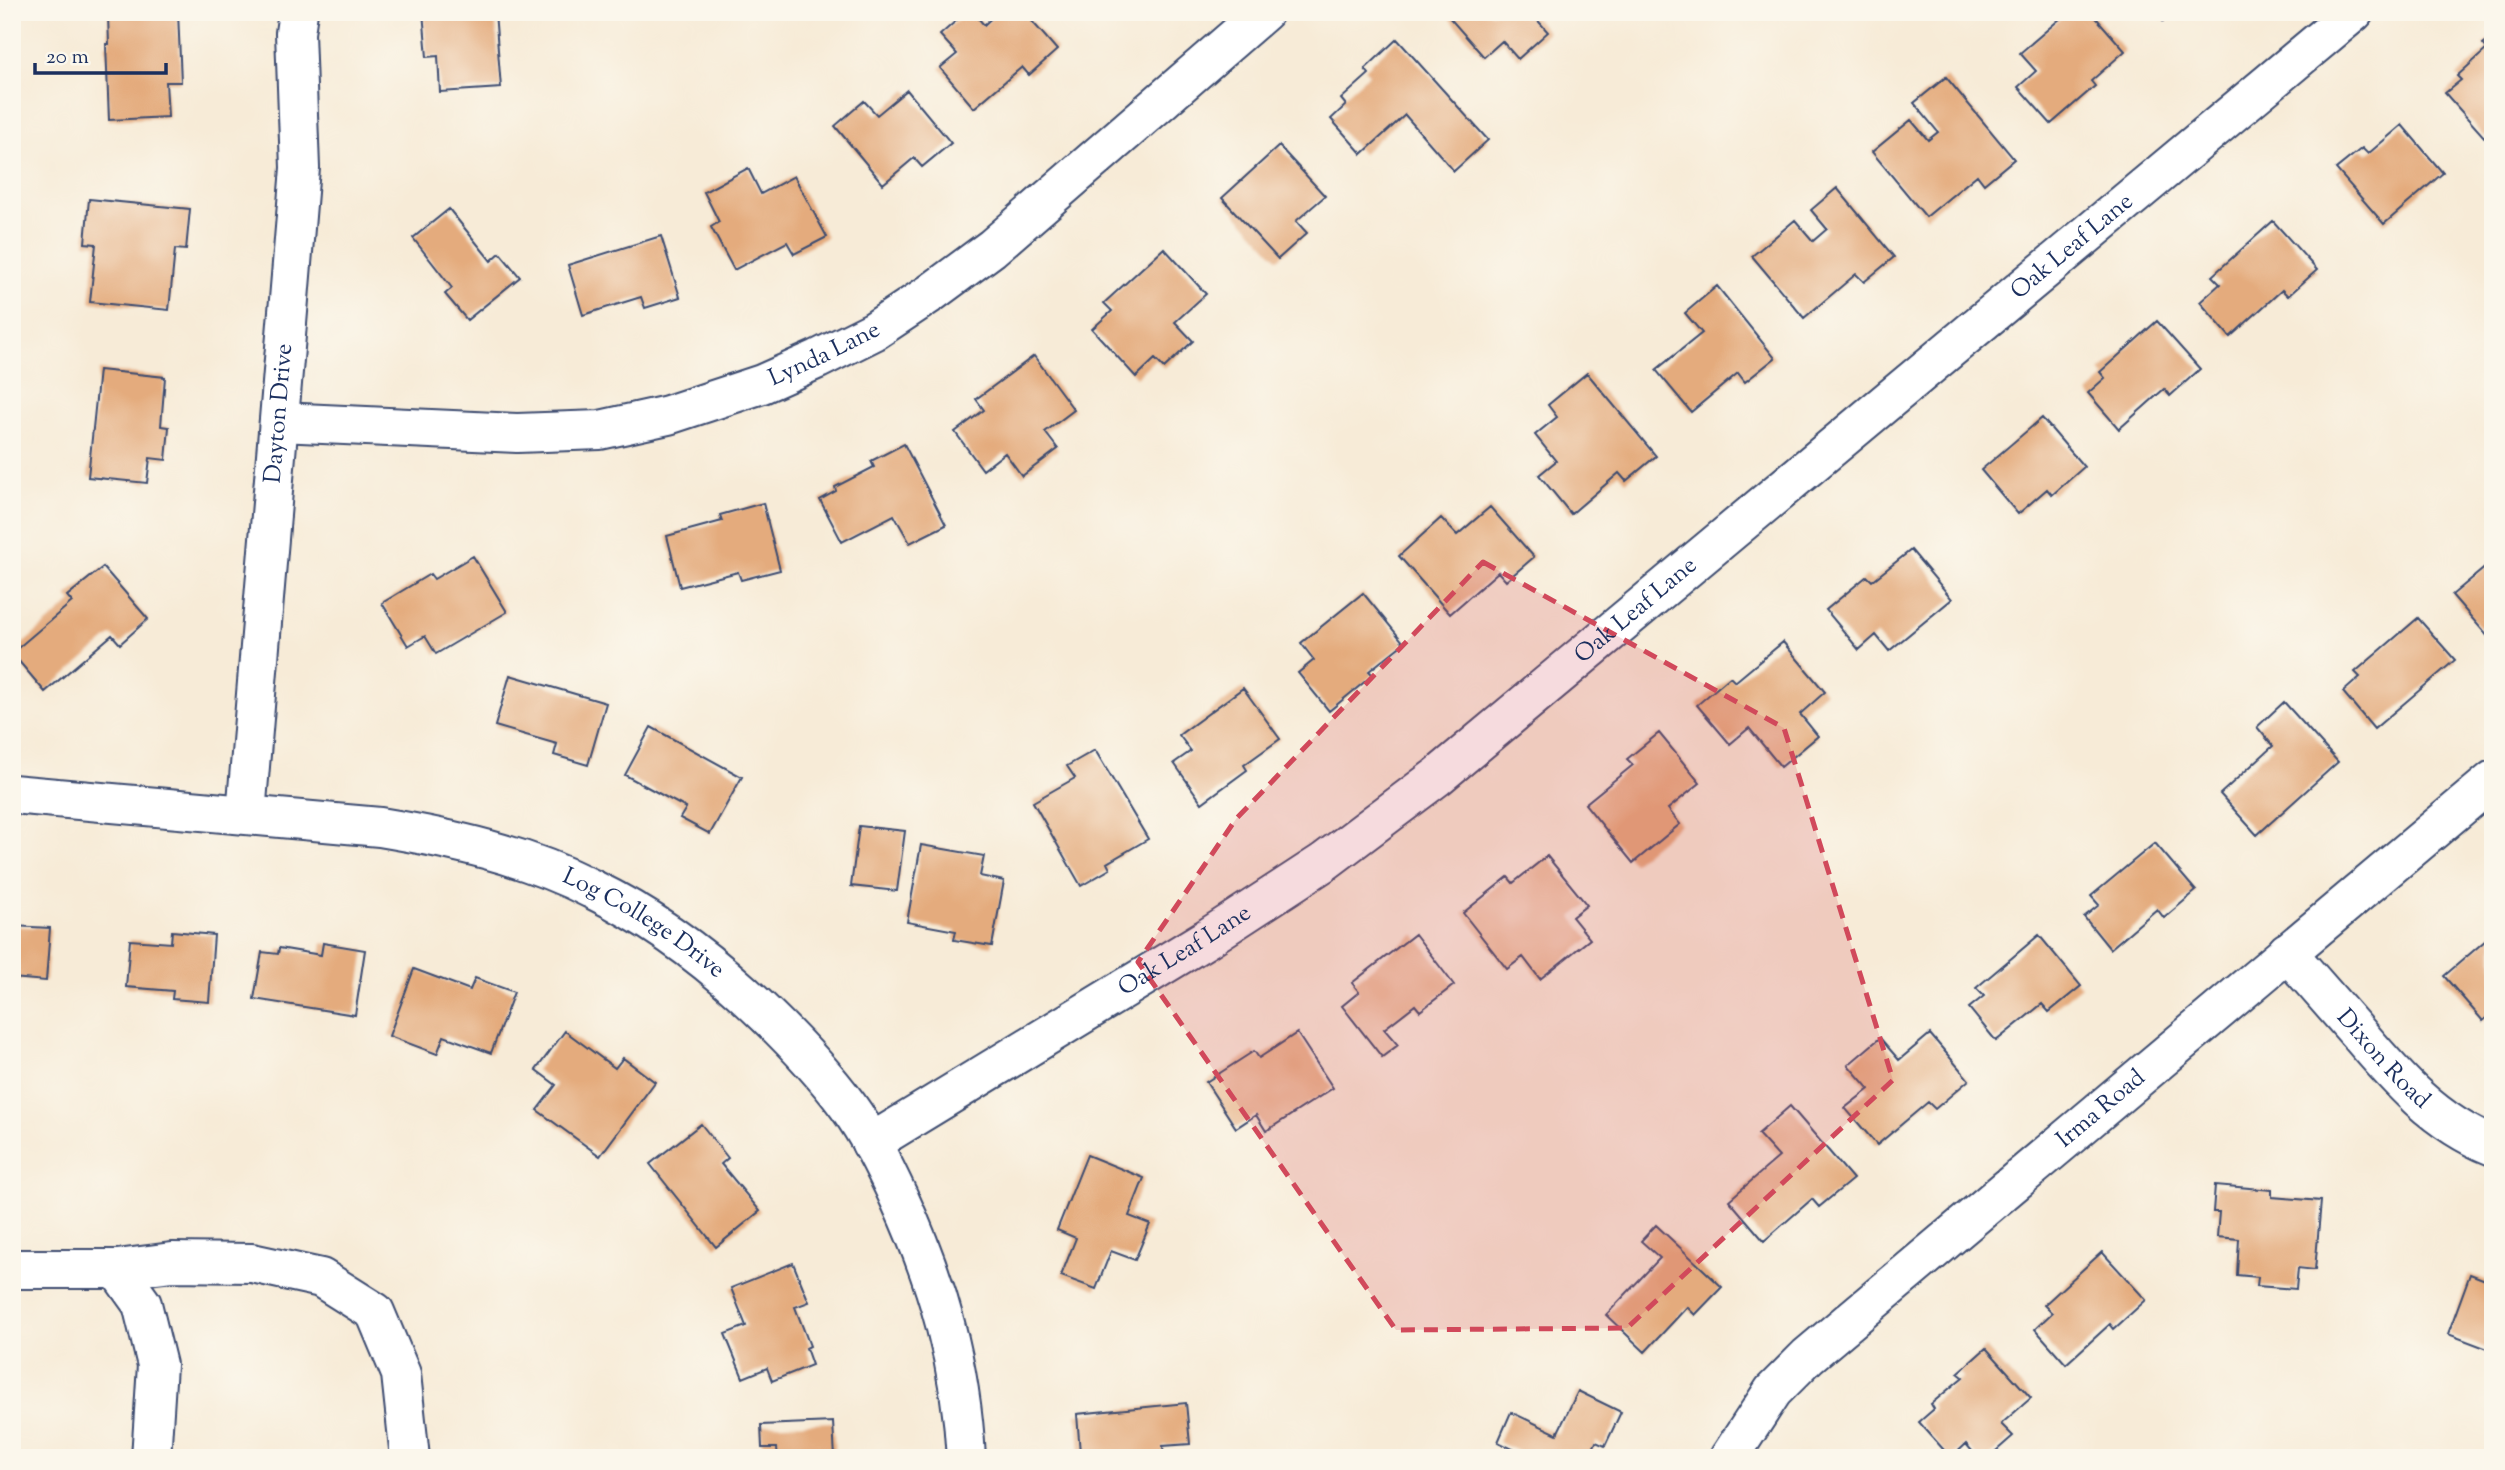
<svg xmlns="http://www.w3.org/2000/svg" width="2505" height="1470" font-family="'Sorts Mill Goudy',serif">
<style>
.building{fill:#e4ab7d}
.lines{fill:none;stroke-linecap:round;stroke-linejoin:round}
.minor-casing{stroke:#3c4b70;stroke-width:42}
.minor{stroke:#fff;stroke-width:38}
.marked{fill:#d1495b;fill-opacity:0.2;stroke:#d1495b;stroke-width:5;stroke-dasharray:14 9;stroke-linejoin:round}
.labels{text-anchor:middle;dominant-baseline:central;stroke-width:6;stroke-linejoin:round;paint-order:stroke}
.street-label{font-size:24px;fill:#1b2f5e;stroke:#fbf7ec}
</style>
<rect width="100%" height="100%" fill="#fbf7ec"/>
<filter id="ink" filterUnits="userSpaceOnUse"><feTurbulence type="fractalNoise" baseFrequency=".0143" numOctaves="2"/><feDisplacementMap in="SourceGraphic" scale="14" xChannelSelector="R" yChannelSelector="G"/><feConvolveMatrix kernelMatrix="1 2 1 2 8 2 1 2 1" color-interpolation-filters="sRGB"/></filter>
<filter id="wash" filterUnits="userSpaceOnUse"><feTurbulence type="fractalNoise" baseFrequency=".00686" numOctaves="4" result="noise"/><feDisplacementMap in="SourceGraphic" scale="28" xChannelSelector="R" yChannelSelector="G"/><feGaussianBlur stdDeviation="1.57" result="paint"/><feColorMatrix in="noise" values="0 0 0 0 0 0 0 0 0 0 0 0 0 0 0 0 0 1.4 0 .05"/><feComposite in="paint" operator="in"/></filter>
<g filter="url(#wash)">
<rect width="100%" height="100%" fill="#f7ebd7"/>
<g id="blocks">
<path class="building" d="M178,12L181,82H166L168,117L109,120L106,44H109L108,15Z
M423,12H495L501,88L440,92L438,56L427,57Z
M966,12H973L984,25L998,12H1024L1057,50L1029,75L1022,67L974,108L940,68L957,54L940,35Z
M1451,12H1534L1532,14L1548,32L1518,59L1502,41L1484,57L1447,15Z
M2068,12H2091L2125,51L2091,81L2095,86L2051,124L2018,87L2036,71L2020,53Z
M2155,12H2174L2163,21Z
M2493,36V130L2484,137L2445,93L2461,80L2457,76L2487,49L2483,44Z
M1397,39L1488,140L1454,171L1405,115L1362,154L1331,119L1346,105L1341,99L1369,74L1365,69Z
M1946,77L2014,159L1984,184L1977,175L1926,217L1872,152L1911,120L1928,140L1938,132L1914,103Z
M907,90L951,143L922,167L914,158L883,184L835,126L864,101L877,115Z
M2402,125L2443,173L2384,224L2336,169L2362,148L2368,154Z
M1279,146L1325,196L1296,221L1307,233L1278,259L1222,198Z
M748,168L761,194L794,176L827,237L794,254L787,242L734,270L711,227L719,222L704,192Z
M1837,188L1894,257L1864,282L1856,274L1804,318L1752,256L1795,220L1813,241L1827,229L1811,210Z
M89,199L190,209L186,250L175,249L169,310L90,302L96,244L85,243Z
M449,209L491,261L500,253L520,277L467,320L445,294L452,288L413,238Z
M2273,221L2317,270L2288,296L2282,290L2230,337L2200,302L2220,284L2212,276Z
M661,236L680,297L645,308L641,297L583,315L568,265Z
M1164,248L1206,294L1175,322L1193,341L1164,368L1155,359L1136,377L1092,329L1112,311L1104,303Z
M1717,286L1775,358L1745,382L1738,373L1691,412L1656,370L1702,333L1685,313Z
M2157,321L2200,369L2170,396L2164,389L2119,429L2088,393L2105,378L2100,372Z
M1034,356L1074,410L1045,432L1058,449L1022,476L1005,453L983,470L955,432L984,410L976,399Z
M99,370L165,377L161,426L169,427L166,460L150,458L147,483L88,477Z
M1587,373L1656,456L1626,481L1619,473L1571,514L1539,475L1556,461L1535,435L1557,417L1548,405Z
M2042,418L2084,467L2052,495L2047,489L2018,514L1981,470Z
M904,444L946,525L910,543L894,515L842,542L820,500L836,491L835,487L874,467L871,461Z
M763,503L780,570L741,580L738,572L680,587L667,536L722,521L720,515Z
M1490,507L1534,557L1506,581L1498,572L1450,614L1399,556L1441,518L1457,535Z
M1911,550L1952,599L1889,651L1876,635L1859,650L1826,610L1867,576L1872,581Z
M473,556L507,612L436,654L425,636L408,646L382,603L430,574L434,579Z
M2493,561V635L2489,638L2452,595Z
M103,567L148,619L120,644L112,635L45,692L12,653L72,602L67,596Z
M1363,593L1404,643L1369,671L1373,675L1329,711L1298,673L1314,660L1301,643Z
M2418,618L2455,660L2374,729L2343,692L2360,677L2355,672Z
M1783,642L1825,692L1800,714L1818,736L1781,767L1749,728L1730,744L1697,705L1730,677L1735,682Z
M510,675L606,703L588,765L554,755L557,744L495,726Z
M1243,688L1280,739L1244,765L1247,770L1202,803L1174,763L1191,751L1179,735Z
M2284,702L2338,762L2257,835L2220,794L2273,746L2257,727Z
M651,727L742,777L710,834L680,818L686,808L625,775Z
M1659,733L1700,783L1668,809L1680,824L1633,863L1585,804L1633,765L1627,759Z
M1095,750L1148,839L1107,863L1110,869L1081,886L1033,802L1075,778L1067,766Z
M859,826L905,831L897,891L851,886Z
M2155,843L2196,891L2164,918L2157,909L2110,949L2084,917L2099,905L2091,896Z
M921,845L984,856L980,876L1004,881L992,946L954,940L956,931L907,922Z
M1547,856L1587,905L1572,917L1590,939L1540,979L1523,957L1507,969L1463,913L1508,877L1513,883Z
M12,926L50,928L46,981L12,978Z
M172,931L214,935L209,1002L172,999L173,991L126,987L130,940L171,943Z
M1415,934L1454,985L1420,1011L1415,1005L1384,1029L1398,1045L1382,1057L1342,1006L1359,992L1352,983Z
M2493,934V1012L2483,1021L2444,976Z
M2039,935L2081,986L2049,1012L2042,1004L1996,1041L1969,1008L1984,996L1976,988Z
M323,943L365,950L355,1015L254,999L262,952L278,954L279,948L321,955Z
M414,969L470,990L475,978L514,992L491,1053L444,1036L437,1054L389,1036Z
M565,1031L615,1068L623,1058L655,1082L600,1156L537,1110L556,1085L536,1070Z
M1297,1033L1333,1088L1266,1131L1256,1115L1236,1128L1206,1082L1254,1051L1259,1058Z
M1930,1034L1969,1080L1935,1109L1928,1102L1877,1145L1845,1108L1869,1089L1848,1065L1880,1038L1899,1060Z
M1790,1106L1853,1179L1819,1207L1812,1199L1764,1241L1729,1200L1779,1157L1758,1134Z
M701,1124L728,1158L721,1164L760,1211L716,1247L650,1164Z
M1087,1155L1144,1178L1129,1216L1150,1224L1135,1260L1111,1251L1096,1289L1061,1276L1076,1238L1057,1230Z
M2215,1185L2272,1190V1197L2321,1201L2315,1270L2298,1268L2296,1289L2257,1286L2258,1277L2237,1275L2239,1239L2217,1237L2219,1212H2213Z
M1656,1225L1722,1287L1695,1315L1687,1307L1645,1352L1606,1315L1660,1258L1641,1241Z
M2102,1252L2146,1300L2114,1329L2110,1324L2066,1364L2035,1329L2052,1313L2044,1305Z
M793,1263L809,1302L795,1307L810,1346L806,1348L812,1365L772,1381L767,1368L743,1378L725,1334L746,1326L731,1288Z
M2470,1274L2493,1283V1351L2448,1334Z
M1986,1348L2031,1398L2001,1424L2013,1436L1988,1458H1978L1966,1444L1951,1458L1919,1422L1934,1409L1931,1404L1963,1377L1958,1373Z
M1578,1391L1621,1412L1605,1446L1596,1442L1589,1458H1531L1498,1442L1511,1412L1557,1434Z
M1186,1403L1190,1444L1163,1446L1164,1458H1088L1087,1452L1080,1453L1077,1414Z
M833,1422L835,1458H778L777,1448H762L761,1425Z"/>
</g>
</g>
<g filter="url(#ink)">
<use href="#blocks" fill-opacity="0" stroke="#3c4b70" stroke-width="2"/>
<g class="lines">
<g class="minor-casing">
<g id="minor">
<path id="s1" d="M280,422L517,433L600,430L668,415L762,384L818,359L874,331L931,293L992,248L1264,12"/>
<path id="s2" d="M12,794L380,827C452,839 526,855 592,889C648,916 698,952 744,994C782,1029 817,1064 848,1106C869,1135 884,1166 899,1198C938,1283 961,1364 966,1458"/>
<path id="s3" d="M246,814L300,168L295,33L298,12"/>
<path id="s4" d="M2287,952C2311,979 2334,1006 2358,1033C2397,1079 2435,1123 2493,1146"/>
<path id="s5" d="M871,1143L1206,939L1324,862L1437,777L2354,12"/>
<path d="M12,1269H117L172,1262L252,1263L321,1278L375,1312L401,1374L410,1458"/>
<path d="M117,1269L142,1304L157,1365L151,1458"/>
<path id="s6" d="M1729,1458L1773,1391L1808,1356L2493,780"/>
</g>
</g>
<use href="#minor" class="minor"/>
</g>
</g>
<path class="marked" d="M1483,562L1784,728L1893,1080L1627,1328L1396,1330L1138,962L1236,819Z"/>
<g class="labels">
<g class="street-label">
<text stroke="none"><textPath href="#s5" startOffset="1502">Oak Leaf Lane</textPath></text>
<text stroke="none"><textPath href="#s1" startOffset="558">Lynda Lane</textPath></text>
<text stroke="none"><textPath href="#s3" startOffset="402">Dayton Drive</textPath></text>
<text stroke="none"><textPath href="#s5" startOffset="934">Oak Leaf Lane</textPath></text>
<text stroke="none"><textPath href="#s2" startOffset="653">Log College Drive</textPath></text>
<text stroke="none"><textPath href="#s5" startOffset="368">Oak Leaf Lane</textPath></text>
<text stroke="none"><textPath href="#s4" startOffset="144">Dixon Road</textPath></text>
<text stroke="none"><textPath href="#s6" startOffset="513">Irma Road</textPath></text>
</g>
</g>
<rect width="2505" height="1470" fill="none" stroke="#fbf7ec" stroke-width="42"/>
<path d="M35 63v10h131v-10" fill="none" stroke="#1b2f5e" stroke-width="3.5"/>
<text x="46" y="63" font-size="21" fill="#1b2f5e" stroke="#fbf7ec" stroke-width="5" paint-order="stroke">20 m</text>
</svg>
